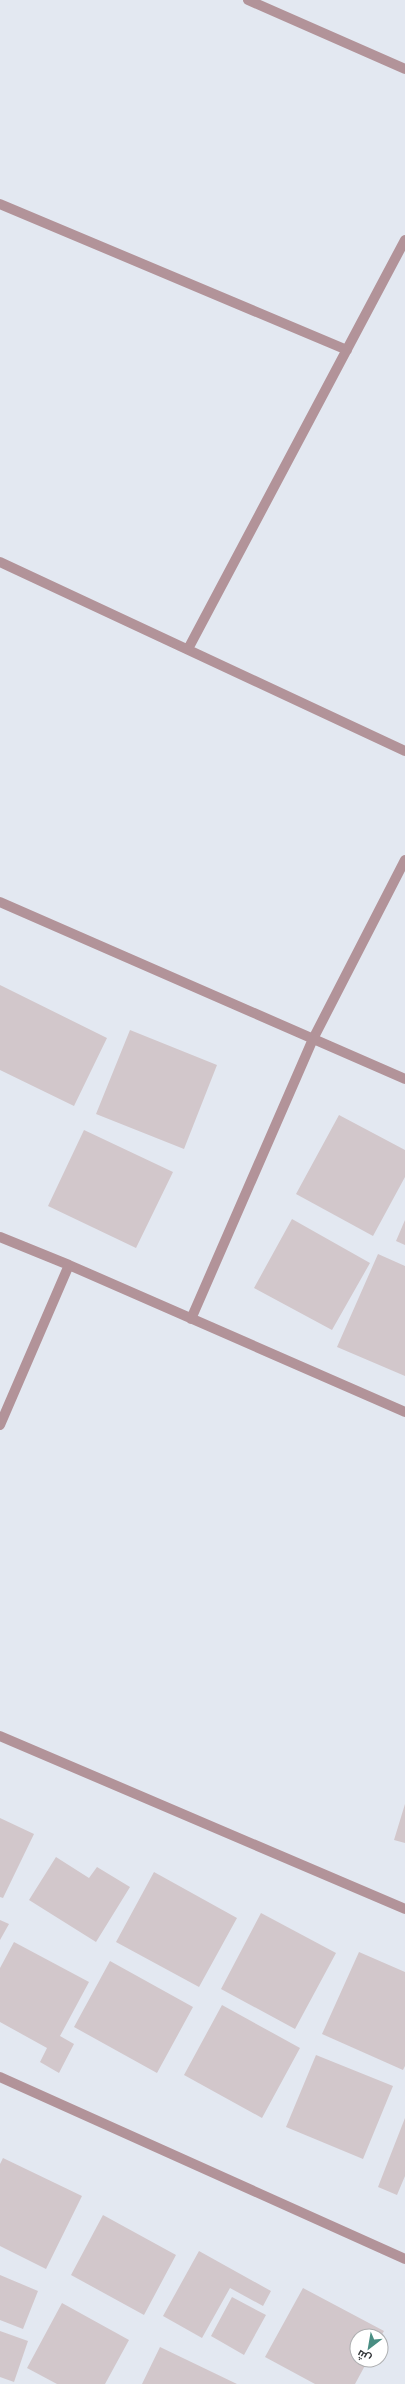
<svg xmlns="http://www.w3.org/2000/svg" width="405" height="2384" font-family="'Fira Sans',Cairo,sans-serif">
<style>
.building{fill:#d2c7cb}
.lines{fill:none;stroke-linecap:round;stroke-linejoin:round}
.minor{stroke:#b29399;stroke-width:10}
</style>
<rect width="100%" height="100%" fill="#e3e8f1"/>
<path class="building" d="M0,985L107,1038L74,1106L0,1070Z
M130,1030L217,1065L184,1149L96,1114Z
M339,1115L405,1150V1177L373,1236L296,1194Z
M84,1130L173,1172L136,1248L48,1206Z
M292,1219L370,1263L332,1330L254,1288Z
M405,1220V1245L396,1241Z
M378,1254L405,1266V1376L337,1347Z
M405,1804V1843L394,1840Z
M0,1818L34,1834L3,1898L0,1897Z
M56,1857L89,1878L97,1867L130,1887L96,1942L29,1900Z
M154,1872L237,1918L199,1987L116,1942Z
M261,1913L336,1953L295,2029L221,1989Z
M0,1920L9,1924L0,1940Z
M14,1942L89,1982L60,2036L74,2044L59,2073L40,2062L47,2048L0,2022V1968Z
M359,1952L405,1972V2066L403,2070L322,2034Z
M110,1961L193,2007L157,2073L74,2027Z
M222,2005L300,2048L262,2118L184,2075Z
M316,2055L393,2086L363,2159L286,2127Z
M405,2118V2176L397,2195L378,2187Z
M3,2158L82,2196L46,2269L0,2246V2164Z
M103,2215L176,2255L144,2315L71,2275Z
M199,2251L271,2291L263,2306L230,2288L202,2338L163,2316Z
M0,2275L38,2291L23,2329L0,2320Z
M303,2288L384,2331L381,2336H357V2360H368L355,2384H315L265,2357Z
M232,2297L266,2315L244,2355L211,2336Z
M62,2303L129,2340L105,2384H57L27,2368Z
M0,2331L28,2341L14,2382L0,2377Z
M160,2347L237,2384H142Z"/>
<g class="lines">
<path class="minor" d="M248,0L405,69
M0,204L347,350
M0,562L405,751
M188,649L405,240
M0,902L405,1079
M0,1237L69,1265L405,1412
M191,1319L313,1039L405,860
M0,1425L69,1265
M0,1736L405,1909
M0,2077L405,2259"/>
</g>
<g transform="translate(369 2348) rotate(211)"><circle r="19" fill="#ffffff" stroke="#aeafb1"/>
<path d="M0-3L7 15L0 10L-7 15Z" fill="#498e83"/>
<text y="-6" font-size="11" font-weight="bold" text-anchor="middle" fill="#35383b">ش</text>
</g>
</svg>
